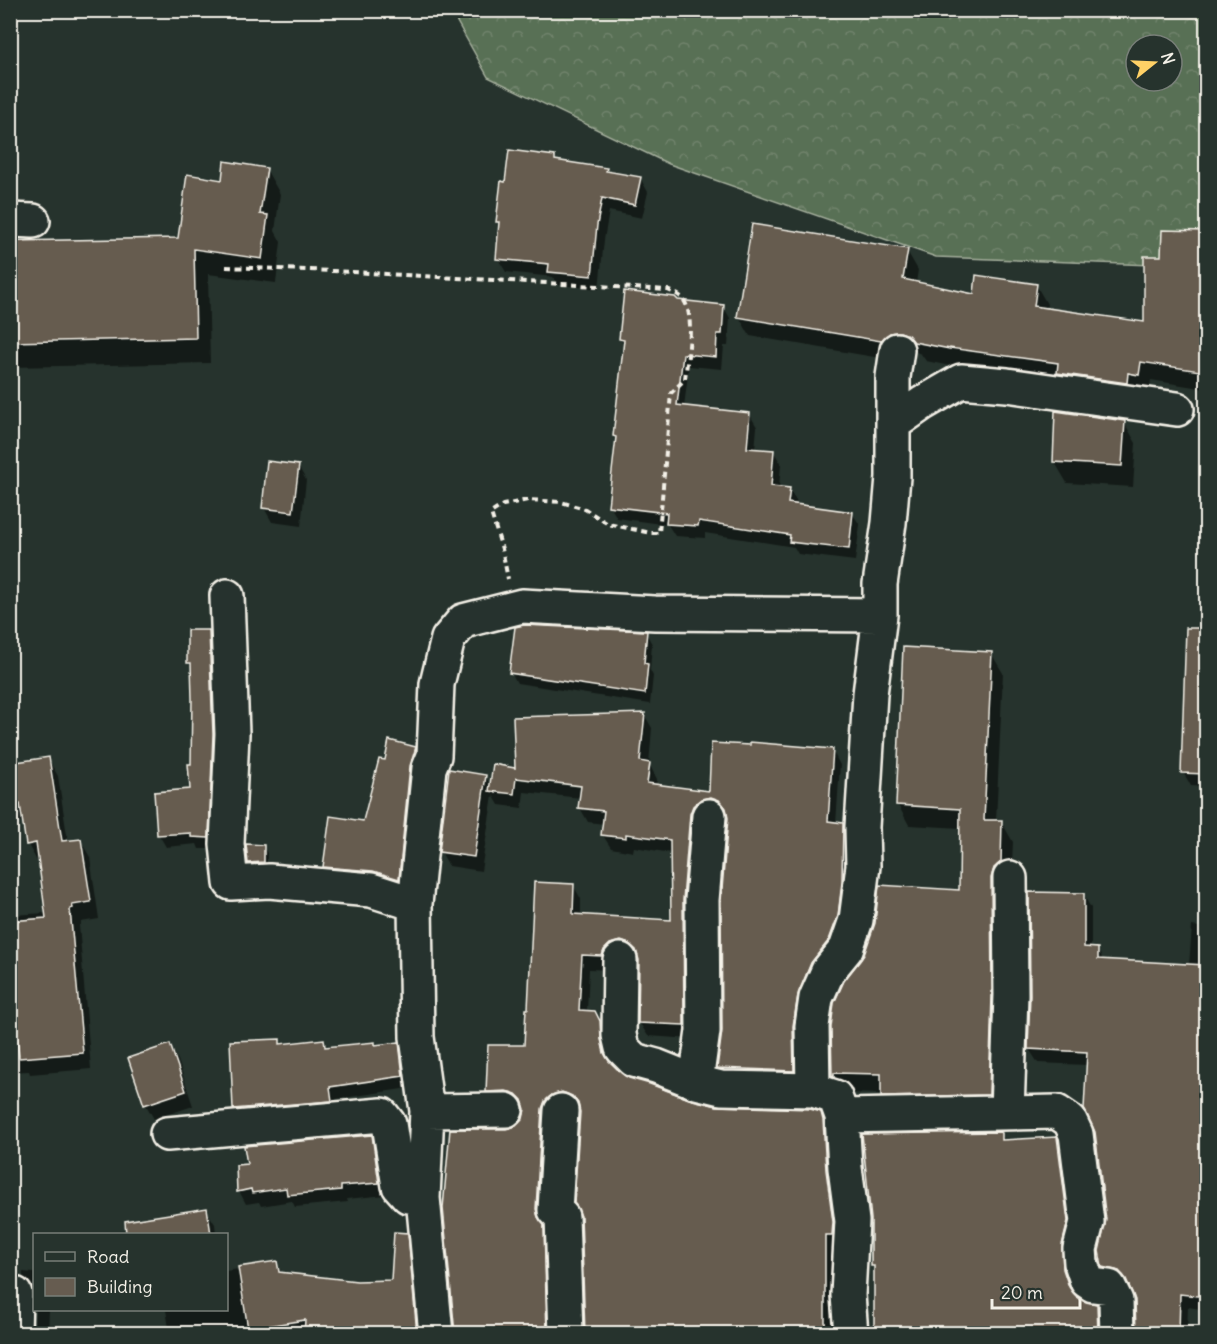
<svg xmlns="http://www.w3.org/2000/svg" width="1217" height="1344" font-family="Delius,sans-serif">
<style>
.forest{fill:url(#forest-crowns);stroke:#a6b09e;stroke-width:1.5;fill-rule:evenodd}
.shadow{fill:#0007;fill-rule:evenodd}
.building{fill:#665c50;stroke:#f4f1e8;stroke-width:1.5}
.lines{fill:none;stroke-linecap:round;stroke-linejoin:round}
.minor-casing{stroke:#f4f1e8;stroke-width:38}
.path{stroke:#f4f1e8;stroke-width:4;stroke-dasharray:6 4.5;stroke-linecap:butt}
.minor{stroke:#26332d;stroke-width:33}
</style>
<defs>
<pattern id="forest-crowns" width="20" height="18" patternUnits="userSpaceOnUse" patternTransform="scale(1.5)"><rect width="20" height="18" fill="#586f54"/><path d="M2 6a3 3 0 1 1 6 0M12 15a3 3 0 1 1 6 0" fill="none" stroke="#71846d"/></pattern>
</defs>
<rect width="100%" height="100%" fill="#26332d"/>
<filter id="ink" filterUnits="userSpaceOnUse"><feTurbulence type="fractalNoise" baseFrequency=".0167" numOctaves="2"/><feDisplacementMap in="SourceGraphic" scale="12" xChannelSelector="R" yChannelSelector="G"/><feConvolveMatrix kernelMatrix="1 2 1 2 8 2 1 2 1" color-interpolation-filters="sRGB"/></filter>
<g filter="url(#ink)">
<path class="forest" d="M451,11H1206V267L936,257L669,164L488,77ZM1136,45H1172V81H1136Z"/>
<path class="shadow" d="M554,158L557,162L606,169L607,172L640,178L648,192L642,218L609,211L604,240L599,289L558,285L553,277L506,272L498,259L501,227L498,222L506,183Z
M266,169L280,194L275,231L281,242L276,283L208,274L210,363L10,367V243L180,239Z
M1164,232L1206,233V389L1151,380L1149,393L960,368L926,361L921,354L911,350L892,360L750,336L739,317L907,251L918,270L916,283L975,296L1036,285L1047,304L1046,309L1145,324L1163,258Z
M677,302L723,306L730,318L728,346H724L722,369L689,366L684,407L750,415L757,427L755,450L774,452L781,464L779,488L789,490L797,502L796,506L852,513L860,525L855,561L798,554L794,547L705,533V538L675,536L668,525L617,518L610,506L617,440L615,436L625,346L620,339Z
M1124,422L1136,443L1133,487L1067,483L1054,461Z
M298,466L306,480L301,526L272,522L264,508Z
M209,631L215,643L219,747L214,849H199L197,844L166,847L159,835L155,794L192,791L193,670L189,663Z
M646,633L652,644L650,670L653,676L650,704L517,683L511,672Z
M991,653L1003,673L996,821H1001L1013,842L1000,1114L894,1116L882,1094L845,1093V1096L833,1076L832,1027L960,892L961,828L909,825L898,805Z
M1186,663L1206,664V787L1191,786L1183,772Z
M644,714L652,728L649,764L657,779L656,786L711,792L832,750L840,765L836,824H843L851,839L849,898L801,1085L727,1082L718,1067L723,1031L729,814L720,811L692,1039L648,1036L639,1022L640,959L630,955L610,970L589,969L587,1012L595,1013L608,1036L610,1065L628,1079L689,1101L717,1108L820,1113L828,1128L840,1248H832L833,1334H586L581,1110L570,1106L550,1124L544,1224L551,1241L554,1334H456L506,1130L517,1127L524,1119L525,1108L515,1105H496L488,1091L525,1046L529,1011L573,885L581,899V916L672,921L671,853L634,847L633,852L611,848L602,834L604,824L588,822L580,808L581,798L524,792L522,808L499,805L493,795L481,871L449,866L441,852L485,776L491,786L517,769ZM522,777L588,785V788L522,780Z
M415,748L421,759L404,889L331,877L324,867L365,822L386,762Z
M48,759L58,776L68,842L80,840L90,857L99,919L81,922V925H79L91,1069L30,1074L29,1071L10,1072V915L47,913L40,861H37L28,845L24,821L10,823V765Z
M263,846L267,853V869L253,870L249,863Z
M1083,894L1091,908V949H1097L1104,961L1189,966L1192,926L1206,928V1310L1188,1307L1187,1334H1137L1134,1293L1130,1286L1112,1281L1104,1267L1107,1220L1087,1065L1038,1063L1029,1049L1031,995Z
M279,1041L282,1046L323,1041L327,1048L375,1047L398,1043L405,1055L409,1088L336,1099L338,1112L242,1121L235,1109L232,1043Z
M170,1046L178,1060L193,1106L154,1119L146,1105L130,1059Z
M1001,1134L1005,1141L1056,1138L1064,1153L1075,1236L1069,1260L1071,1285L1075,1297L1082,1302L1096,1306L1104,1320L1105,1334H875V1271L872,1265Z
M371,1136L378,1149L386,1195L347,1199L348,1202L295,1207L292,1201L261,1206L259,1202L246,1204L239,1191Z
M206,1210L215,1224L216,1234H156L154,1218Z
M407,1234L415,1249L423,1334H170L166,1310H226V1271L276,1263L283,1274L357,1282H393Z
M23,1272L34,1273V1292L29,1288L23,1276Z
M35,1310H49L48,1334H34Z"/>
<path class="building" d="M509,150L555,156V160L607,168L606,171L641,177L635,205L602,198L597,225L592,276L548,272L549,264L496,259L499,222H496L501,181L505,182Z
M224,161L267,168L260,214L268,215L262,259L194,249L196,338L10,342V241L178,238L187,174L222,180Z
M752,224L908,249L903,279L974,294L976,275L1037,284L1034,306L1144,322V256H1161L1162,230L1206,231V372L1141,362L1139,375L1128,373L1127,383L1057,373L1058,363L950,348V349L914,342L908,335L900,332L890,333L881,341L737,317Z
M624,291L675,297L678,300L724,305L722,334H717L716,357L683,354L677,405L750,413L747,448L774,450L771,486L790,488L788,503L853,512L849,549L789,542L790,535L699,521L698,526L666,524L667,513L608,506L616,437L613,436L624,340L619,339Z
M1055,411L1125,421L1122,466L1053,462Z
M267,461L299,465L293,512L262,508Z
M524,625L647,631L644,663L648,664L645,694L509,673L515,627Z
M1186,628H1206V774L1181,773Z
M187,630H209L213,734L209,838L191,837V833L157,835L154,792L190,789L188,764H191L192,699L191,663H187Z
M903,647L992,652L984,820H1002L1001,862L994,868L991,878L992,995L989,1095L881,1097V1074L834,1073V1077L832,1076L831,1027L834,1003L844,981L864,955L875,923L879,885L959,890L960,809L896,805Z
M645,713L640,761L650,763L647,783L709,791L711,743L750,745V742L833,749L828,821L843,823L842,882L838,916L829,940L811,963L798,995L793,1026L794,1071L717,1068L722,1031L721,901L728,818L726,808L719,800L711,797L701,799L693,806L690,814L683,900L684,1025L638,1023L639,960L636,950L629,944L621,941L610,944L604,950L602,956L582,955L579,1010L595,1011L600,1021L601,1039L604,1053L609,1061L629,1078L650,1084L689,1099L717,1106L810,1109L821,1112L823,1120L826,1170L833,1222L832,1235H825V1334H585L581,1216L574,1203L580,1112L578,1103L572,1096L562,1092L552,1095L545,1101L542,1109L536,1209L538,1217L544,1225L547,1334H455L443,1208L450,1129H506L516,1126L523,1119L525,1109L522,1100L516,1094L506,1091L486,1092L488,1045H524L526,1009H528L534,882L574,884L573,914L671,920L670,840L626,834V838L601,835L604,811L578,808L581,786L516,778L514,794L489,791L493,764L515,768L513,717Z
M389,740L416,747L410,766L399,879L373,871L323,867L330,816L363,821L379,759L385,760Z
M49,757L62,841L81,839L91,902L72,905L73,908L70,909L83,1053L19,1058L10,958V921L46,918L36,843L26,845L20,804L10,805V763Z
M449,769L486,775L474,857L439,852Z
M246,844L264,845V862L248,863Z
M1029,892L1084,893V947L1098,948V959L1206,965V1297L1180,1294L1179,1334H1136L1135,1300L1126,1279L1119,1271L1102,1267L1099,1251L1106,1220L1095,1132L1084,1109L1087,1052L1028,1049L1030,995Z
M280,1039V1044L324,1039L325,1047L375,1042V1045L399,1042L403,1076L330,1087L332,1101L233,1109L230,1041Z
M170,1044L186,1091L144,1105L128,1058Z
M999,1132L1002,1133V1140L1057,1137L1068,1221L1062,1245L1063,1269L1069,1287L1076,1296L1083,1301L1097,1304L1098,1334H874V1266H871V1219L862,1134Z
M372,1135L379,1183L341,1186V1190L287,1195L286,1188L252,1193L251,1189L237,1192L236,1165L247,1164L244,1146Z
M207,1208L211,1234H126L125,1221Z
M394,1232L408,1233L417,1334H304L305,1320L248,1329L238,1267L277,1261L279,1272L357,1281L391,1280Z"/>
<g class="lines">
<g class="minor-casing">
<path id="minor" d="M10,220L33,221
M893,424L923,403L961,381L1007,385L1177,409
M227,596L232,734L227,844L231,883L269,881L371,890L415,904
M620,960L619,1035L622,1048L634,1060L656,1066L696,1082L721,1088L813,1090L835,1097L842,1116L1057,1112L1070,1121L1076,1134L1087,1222L1080,1249L1081,1263L1087,1281L1093,1285L1109,1287L1116,1301L1117,1334
M696,1082L703,1031L702,900L709,816
M813,1090L812,1026L816,998L828,971L846,949L856,920L863,866L862,827L870,694L880,615V584L889,523L893,477V377L897,350
M427,1111L506,1110
M561,1111L555,1210L562,1217L566,1334
M1007,1112L1011,995L1010,878
M842,1116L845,1168L852,1221L848,1295L851,1334
M167,1134L382,1115L389,1124L399,1186L408,1196L423,1198
M14,1334L15,1294
M436,1334L423,1198L427,1111L417,1037L415,904L429,768L434,756L437,684L448,639L463,621L522,606L655,613L880,615"/>
</g>
<path class="path" d="M226,267L334,271L668,290C672,292 678,294 681,297C697,312 687,359 685,379L671,393L659,533H651L608,524L585,509L561,502L528,500L503,505L491,513L502,549L508,579"/>
<use href="#minor" class="minor"/>
</g>
</g>
<rect width="1217" height="1344" fill="none" stroke="#26332d" stroke-width="36"/>
<rect x="18" y="18" width="1181" height="1308" fill="none" stroke="#f4f1e8" stroke-width="2" filter="url(#ink)"/>
<rect x="33" y="1233" width="195" height="78" fill="#26332d" stroke="#787f78" stroke-width="1.5"/>
<rect x="45" y="1252" width="30" height="9" fill="#26332d" stroke="#787f78" stroke-width="1.5"/>
<text x="87" y="1263" font-size="18" fill="#f4f1e8">Road</text>
<rect x="45" y="1278" width="30" height="18" fill="#665c50" stroke="#787f78" stroke-width="1.5"/>
<text x="87" y="1293" font-size="18" fill="#f4f1e8">Building</text>
<g transform="translate(1154 63) rotate(72)"><circle r="28" fill="#26332d" stroke="#787f78" stroke-width="1.5"/>
<path d="M0-4.5L10 22L0 15L-10 22Z" fill="#ffd166"/>
<text y="-9" font-size="16" font-weight="bold" text-anchor="middle" fill="#f4f1e8">N</text>
</g>
<path d="M992 1299v9h88v-9" fill="none" stroke="#f4f1e8" stroke-width="3"/>
<text x="1001" y="1299" font-size="18" fill="#f4f1e8" stroke="#26332d" stroke-width="4.5" paint-order="stroke">20 m</text>
</svg>
